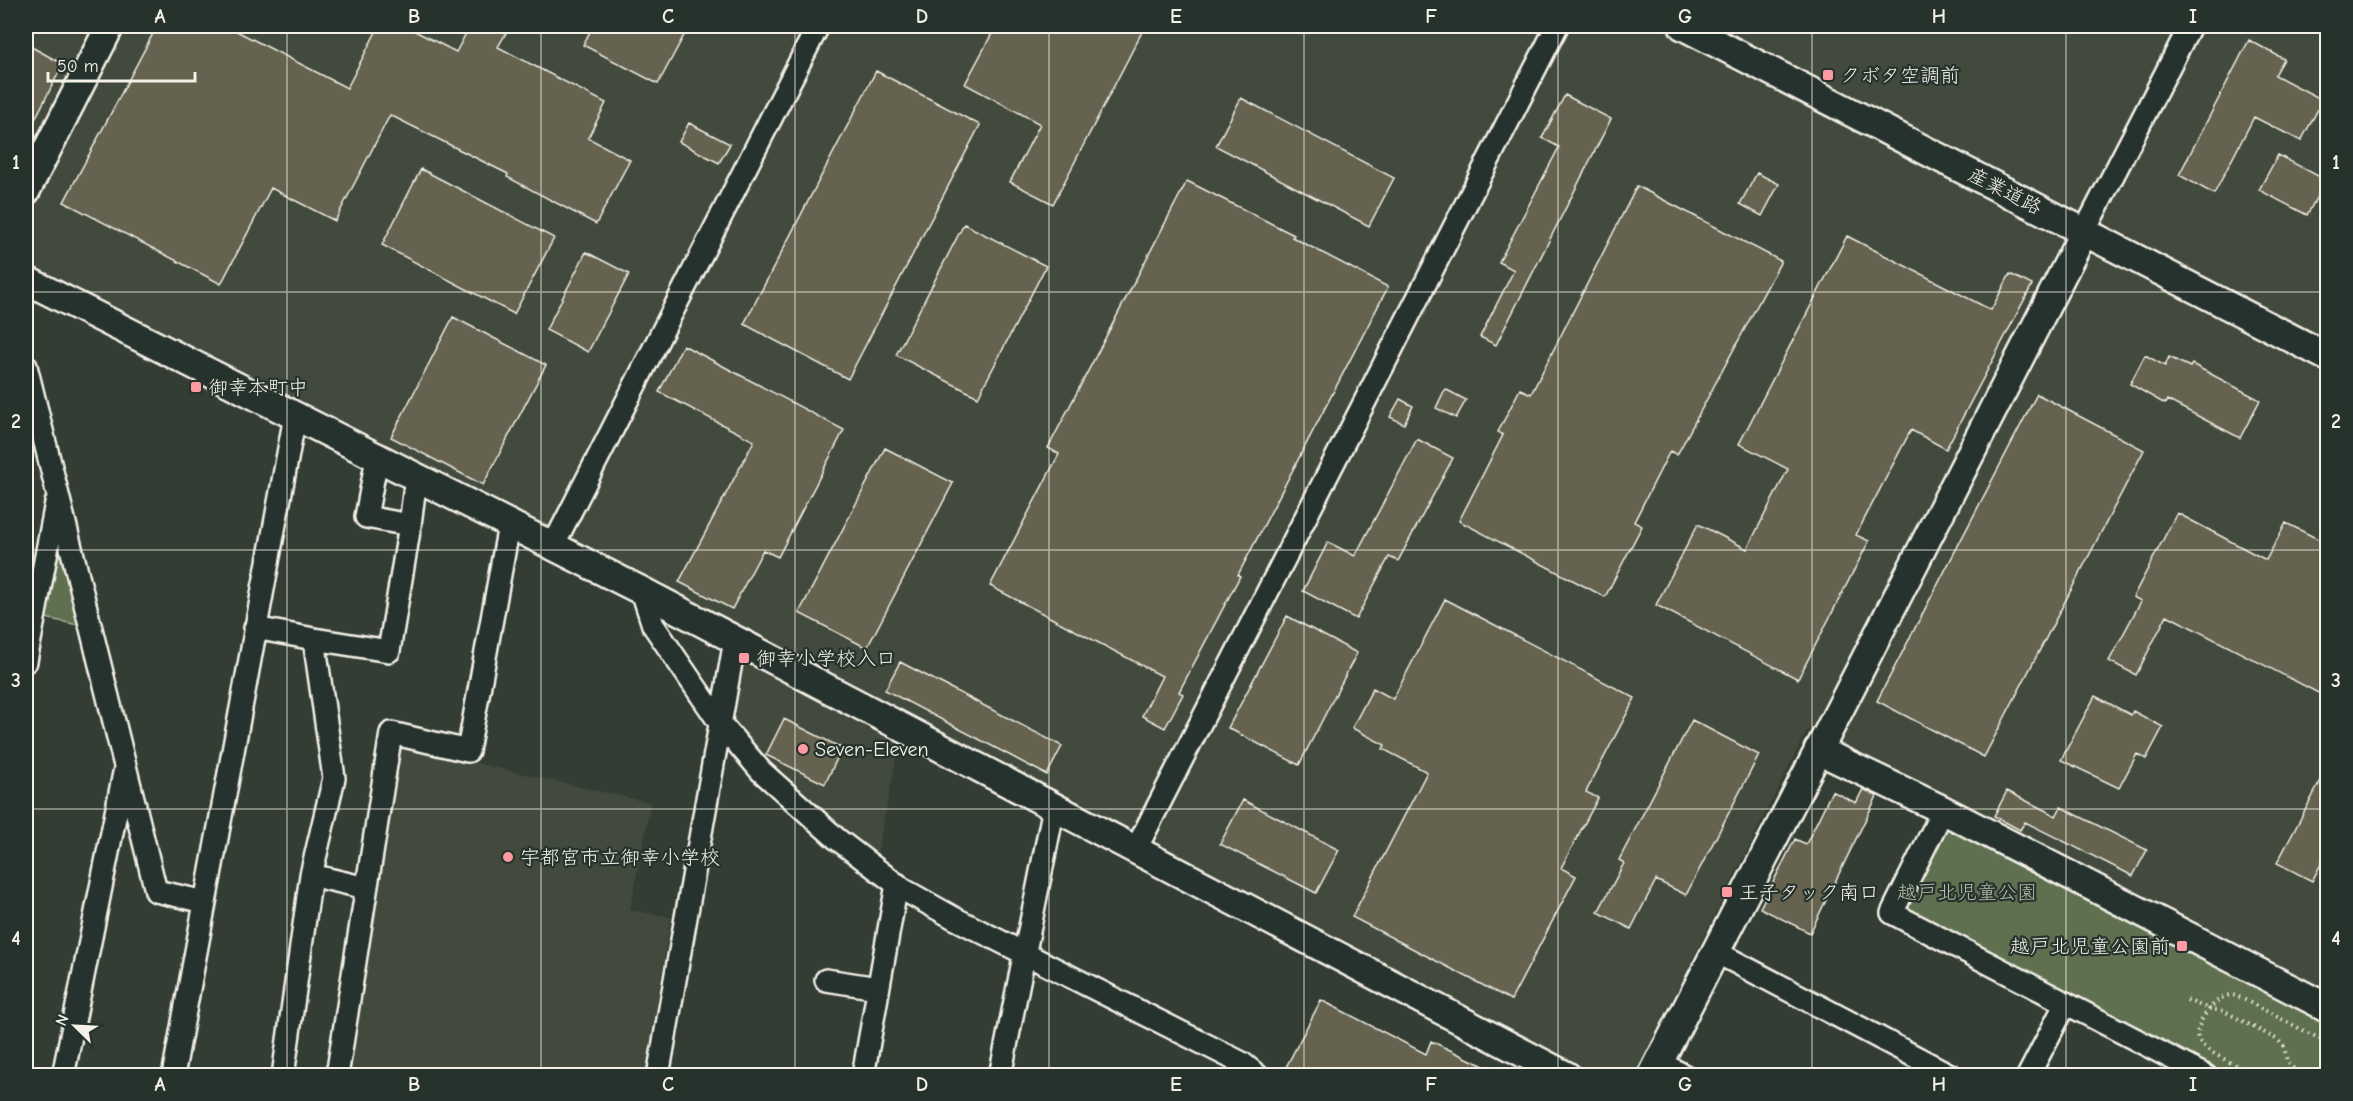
<svg xmlns="http://www.w3.org/2000/svg" width="2353" height="1101" font-family="'Comic Neue','Klee One',sans-serif">
<style>
.built{fill:#42493c}
.green{fill:#5f6f51;stroke:#aab09c;stroke-width:1.5}
.building{fill:#656450;stroke:#f4f1e8;stroke-width:1.5}
.lines{fill:none;stroke-linecap:round;stroke-linejoin:round}
.minor-casing{stroke:#f4f1e8;stroke-width:26}
.tertiary-casing{stroke:#f4f1e8;stroke-width:32}
.path{stroke:#f4f1e8;stroke-width:4;stroke-dasharray:1.5 4.5;stroke-linecap:butt}
.minor{stroke:#26332d;stroke-width:21}
.tertiary{stroke:#26332d;stroke-width:27}
.grid{fill:none;stroke:#f4f1e8;stroke-width:1.5;stroke-opacity:0.55}
.poi-dot{fill:#ff9aa2;stroke:#26332d;stroke-width:2}
.labels{text-anchor:middle;dominant-baseline:central;stroke-width:4.5;stroke-linejoin:round;paint-order:stroke}
.poi-label{font-size:20px;fill:#f4f1e8;stroke:#26332d;text-anchor:start}
.street-label{font-size:20px;fill:#f4f1e8;stroke:#26332d}
.park-label{font-size:20px;fill:#b8bdac;stroke:#26332d}
.neatline{fill:none;stroke:#f4f1e8;stroke-width:2}
.grid-label{font-size:20px;text-anchor:middle;font-weight:bold;fill:#f4f1e8}
</style>
<rect width="100%" height="100%" fill="#333d34"/>
<filter id="ink" filterUnits="userSpaceOnUse"><feTurbulence type="fractalNoise" baseFrequency=".0167" numOctaves="2"/><feDisplacementMap in="SourceGraphic" scale="12" xChannelSelector="R" yChannelSelector="G"/><feConvolveMatrix kernelMatrix="1 2 1 2 8 2 1 2 1" color-interpolation-filters="sRGB"/></filter>
<g filter="url(#ink)">
<path class="built" d="M26,26H2327V995L1808,729L1635,1074L1596,1075L26,270Z
M735,656L899,745L876,860L763,765L728,720Z
M393,744L651,803L630,910L671,917L645,1075L342,1076Z"/>
<path class="green" d="M54,548L67,551L87,627L41,617Z
M1943,824L2327,1020V1075H2217L1896,913Z"/>
<path class="building" d="M157,26H227L347,88L379,26H405L456,52L470,26H491L506,33L498,47L606,103L588,138L630,160L596,224L507,177L508,174L390,115L335,221L271,188L221,284L64,202Z
M593,26H689L658,84L583,45Z
M996,26H1145L1053,204L1010,182L1040,124L965,84Z
M2249,40L2284,59L2275,75L2323,100L2301,141L2254,117L2214,194L2179,175Z
M26,44L63,64L26,137Z
M876,71L980,125L848,379L744,324Z
M1565,95L1611,119L1496,345L1480,337L1514,270L1499,262L1559,147L1542,138Z
M1241,98L1394,178L1369,226L1216,146Z
M689,123L730,144L719,163L679,142Z
M2278,155L2326,180L2307,215L2259,190Z
M421,169L554,238L514,314L382,245Z
M1757,173L1779,184L1762,216L1740,204Z
M1187,181L1294,235L1292,237L1388,287L1238,575L1240,576L1179,692L1183,694L1165,728L1142,716L1162,676L990,586L1059,454L1048,448Z
M1637,186L1781,261L1677,455L1670,451L1634,522L1642,526L1605,597L1459,521L1503,435L1498,432L1520,389L1531,394Z
M964,224L1046,266L978,397L896,355Z
M1847,236L1991,310L2010,274L2032,285L1946,449L1911,430L1856,535L1869,541L1798,679L1656,605L1698,524L1747,549L1788,469L1739,444Z
M586,252L629,274L588,352L546,330Z
M453,317L546,365L483,485L391,437Z
M683,345L844,430L778,557L763,550L732,609L679,582L754,441L659,392Z
M2145,355L2165,366L2169,357L2190,367L2192,364L2260,400L2240,438L2167,400L2165,404L2130,384Z
M1445,389L1466,400L1456,418L1436,408Z
M2037,394L2144,450L1984,757L1877,701Z
M1400,399L1413,406L1404,424L1390,417Z
M1417,439L1453,458L1398,561L1389,557L1356,619L1303,591L1328,542L1355,556Z
M885,448L953,483L867,648L799,613Z
M2177,513L2266,560L2286,523L2328,544V698L2167,615L2136,675L2109,661L2141,601L2133,597Z
M1445,599L1635,698L1586,792L1598,798L1561,868L1576,876L1511,1000L1352,917L1427,772L1383,749L1385,745L1352,728L1373,688L1393,699Z
M1287,616L1357,653L1299,765L1228,728Z
M900,662L1062,746L1047,775L885,690Z
M2095,696L2131,715L2133,711L2163,727L2146,759L2137,754L2119,788L2061,760Z
M784,719L842,748L825,784L766,755Z
M1692,720L1759,755L1686,895L1656,880L1631,929L1598,912L1624,863L1619,860Z
M2328,767V851L2312,881L2277,863Z
M1863,789L1877,796L1810,933L1760,908L1795,839L1806,844L1832,791L1856,803Z
M2007,791L2056,816L2061,807L2147,850L2133,876L2025,822L2020,830L1994,816Z
M1243,800L1339,850L1316,893L1220,844Z
M1321,1000L1426,1054L1431,1041L1505,1076H1293L1284,1071Z"/>
<g class="lines">
<g class="minor-casing">
<path id="minor" d="M2084,232L2190,26
M26,366L156,891L205,902
M377,458L366,517L410,525
M553,546L818,26
M642,591L653,625L720,723L761,771L837,839L904,890L954,918L1242,1063L1258,1076
M255,628L314,639
M26,661L56,503
M1943,810L1892,913L2206,1076
M1136,849L1557,26
M366,888L311,875L334,778L314,639L389,651L410,525L416,477
M1716,952L1952,1076
M826,980L878,988
M1659,1062L1685,1076
M63,1076L124,773
M173,1076L295,416
M283,1076L311,875
M337,1076L391,733L468,751L509,525
M658,1076L735,640
M863,1076L897,884
M1000,1076L1054,807
M2028,1076L2066,1003"/>
</g>
<g class="tertiary-casing">
<path id="tertiary" d="M1683,26L2328,357
M26,191L110,26
M26,280L642,591L1567,1076
M1818,750L1943,810L2328,1008
M1652,1076L2084,232"/>
</g>
<path class="path" d="M2187,1000L2209,1009L2224,1011L2278,1040L2284,1047L2287,1061L2300,1076
M2257,1076C2244,1068 2206,1053 2199,1041C2191,1027 2216,995 2231,995C2235,995 2237,997 2241,998L2328,1043"/>
<use href="#minor" class="minor"/>
<use href="#tertiary" class="tertiary"/>
</g>
</g>
<path class="grid" d="M287,26V1076M541,26V1076M795,26V1076M1049,26V1076M1304,26V1076M1558,26V1076M1812,26V1076M2066,26V1076M26,292H2328M26,550H2328M26,809H2328"/>
<g class="poi-dot">
<rect x="1822" y="69" width="12" height="12" rx="3"/>
<rect x="190" y="381" width="12" height="12" rx="3"/>
<rect x="738" y="652" width="12" height="12" rx="3"/>
<circle cx="803" cy="749" r="6"/>
<circle cx="508" cy="857" r="6"/>
<rect x="1721" y="886" width="12" height="12" rx="3"/>
<rect x="2176" y="940" width="12" height="12" rx="3"/>
</g>
<g class="labels">
<g class="poi-label">
<text x="1840" y="75">クボタ空調前</text>
<text x="208" y="387">御幸本町中</text>
<text x="756" y="658">御幸小学校入口</text>
<text x="815" y="749">Seven-Eleven</text>
<text x="520" y="857">宇都宮市立御幸小学校</text>
<text x="1739" y="892">王子タック南口</text>
<text x="2170" y="946" text-anchor="end">越戸北児童公園前</text>
</g>
<g class="street-label">
<text transform="translate(2005 191) rotate(27)">産業道路</text>
</g>
<g class="park-label">
<text x="1967" y="892">越戸北児童公園</text>
</g>
</g>
<rect width="2353" height="1101" fill="none" stroke="#26332d" stroke-width="66"/>
<g transform="translate(75 1026) rotate(294)" stroke="#26332d" stroke-width="4.5" paint-order="stroke">
<path d="M0-4.5L10 22L0 15L-10 22Z" fill="#f4f1e8"/>
<text y="-9" font-size="16" font-weight="bold" text-anchor="middle" fill="#f4f1e8">N</text>
</g>
<path d="M48 72v9h147v-9" fill="none" stroke="#f4f1e8" stroke-width="3"/>
<text x="57" y="72" font-size="18" fill="#f4f1e8" stroke="#26332d" stroke-width="4.5" paint-order="stroke">50 m</text>
<rect x="33" y="33" width="2287" height="1035" class="neatline"/>
<g class="grid-label">
<text x="160" y="23">A</text>
<text x="414" y="23">B</text>
<text x="668" y="23">C</text>
<text x="922" y="23">D</text>
<text x="1176" y="23">E</text>
<text x="1431" y="23">F</text>
<text x="1685" y="23">G</text>
<text x="1939" y="23">H</text>
<text x="2193" y="23">I</text>
<text x="16" y="169">1</text>
<text x="2336" y="169">1</text>
<text x="16" y="428">2</text>
<text x="2336" y="428">2</text>
<text x="16" y="687">3</text>
<text x="2336" y="687">3</text>
<text x="16" y="945">4</text>
<text x="2336" y="945">4</text>
<text x="160" y="1091">A</text>
<text x="414" y="1091">B</text>
<text x="668" y="1091">C</text>
<text x="922" y="1091">D</text>
<text x="1176" y="1091">E</text>
<text x="1431" y="1091">F</text>
<text x="1685" y="1091">G</text>
<text x="1939" y="1091">H</text>
<text x="2193" y="1091">I</text>
</g>
</svg>
